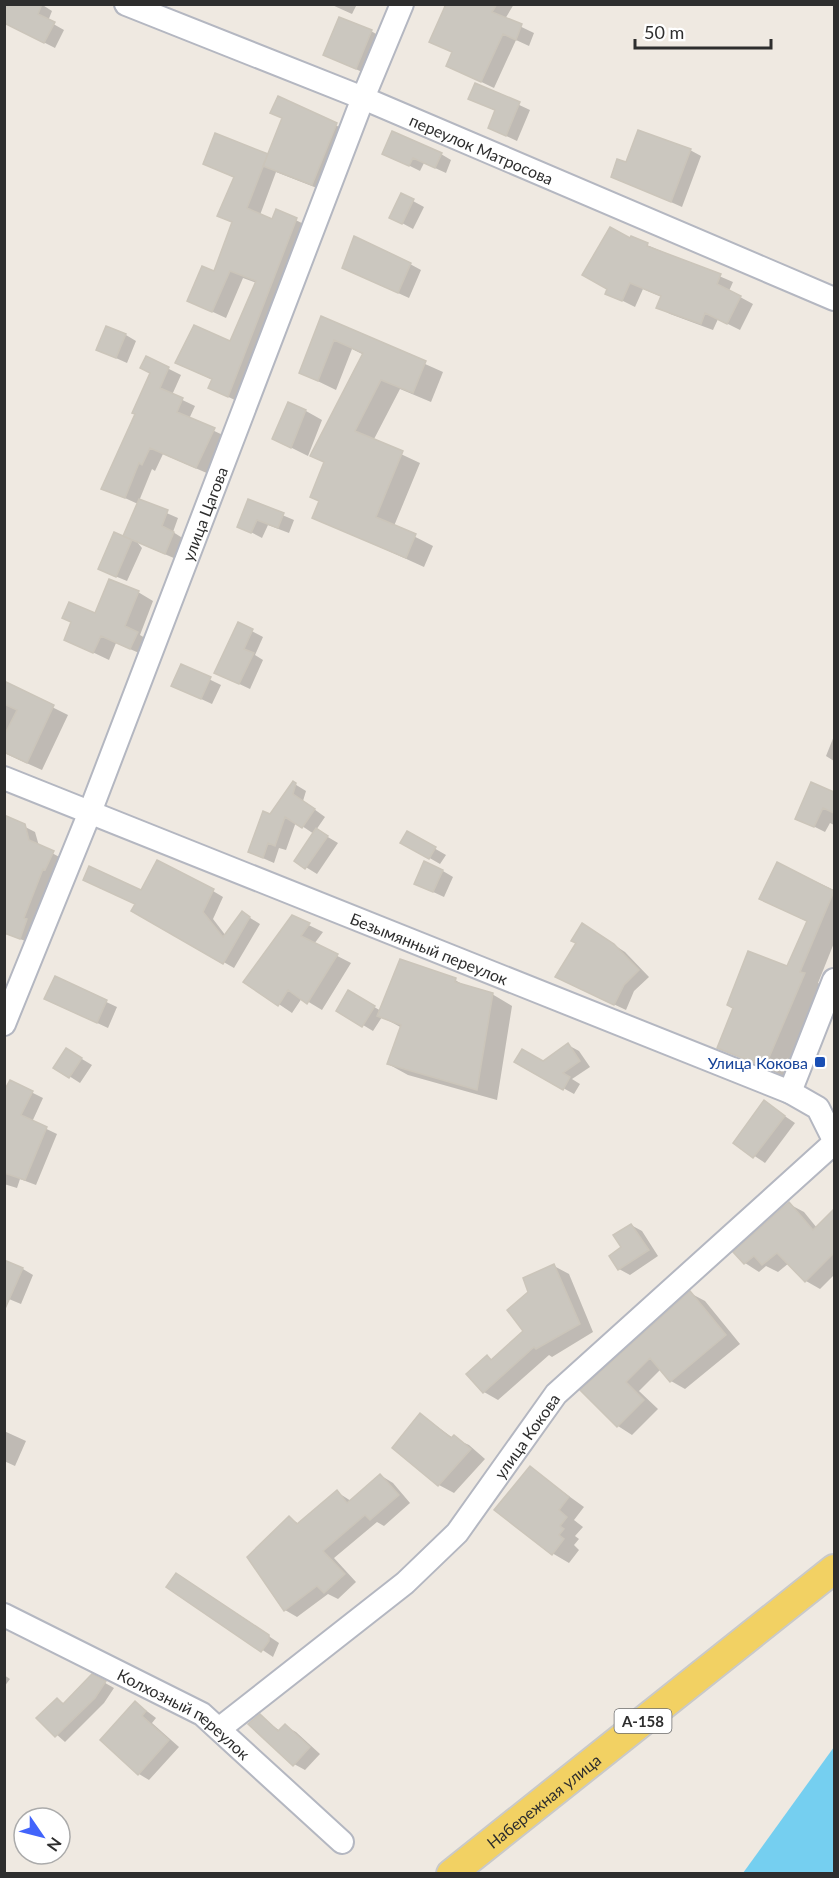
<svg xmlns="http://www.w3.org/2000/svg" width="839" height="1878" font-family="Lato,sans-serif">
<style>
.water{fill:#75cff0}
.shadow{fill:#0003}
.building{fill:#cbc7bf;stroke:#cbc5ba;stroke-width:1.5}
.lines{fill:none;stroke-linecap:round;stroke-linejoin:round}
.minor-casing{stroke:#b4b7c1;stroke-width:26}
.major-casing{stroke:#c9c9c9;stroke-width:32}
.minor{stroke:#fff;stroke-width:22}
.major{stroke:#f2d163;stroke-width:28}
.transit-dot{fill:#1a4fb4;stroke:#fff;stroke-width:2}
.labels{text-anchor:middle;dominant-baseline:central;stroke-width:4.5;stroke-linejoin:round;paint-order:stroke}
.shield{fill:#fff;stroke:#6d6d6d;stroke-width:1.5}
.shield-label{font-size:15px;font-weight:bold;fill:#2e2e2e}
.street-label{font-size:16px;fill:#2e2e2e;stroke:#fff}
.transit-label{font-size:16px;fill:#164399;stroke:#fff;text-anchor:end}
</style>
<rect width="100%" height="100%" fill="#efe9e1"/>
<path class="water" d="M834,1747V1873H743Z"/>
<path class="shadow" d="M41,4L52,11L48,21L64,30L55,48L4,22Z
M330,4H357L352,14Z
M442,4H514L505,19L534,33L529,46L516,40L494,88L448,66L454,53L431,41L446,9Z
M371,31L388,41L373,77L325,55Z
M476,85L530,110L517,141L490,128L496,111L470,98Z
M278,98L352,133L327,192L276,172L260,215L272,221L277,211L310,227L241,403L210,388L213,380L177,363L231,343L257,283L243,278L226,318L189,301L215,273L234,223L219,215L235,178L205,164L268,156L283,118Z
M690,150L701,156L682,207L612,176L627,164Z
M384,153L441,154L451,160L446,173L424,163L420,171Z
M402,195L424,207L413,229L402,223Z
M631,240L647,245L733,282L729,291L753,304L740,330L718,319L713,330L670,314L657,307L662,297L643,289L635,307L607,293Z
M410,264L421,270L409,298L354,273Z
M322,318L443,372L431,402L400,389L373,441L420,463L394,526L433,546L424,567L314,517L321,501L325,463L312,455L364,355L352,349L336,390L301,373Z
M126,335L136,341L127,363L98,350Z
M147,358L181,375L172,395L195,406L189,419L227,437L209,474L163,454L155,471L152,469L139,501L178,518L173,532L184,539L176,559L137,542L142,548L127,581L110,574L138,504L103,488L137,414L151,373Z
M306,411L322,420L308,456L274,439Z
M249,501L294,520L289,533L268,525L262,538L239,526Z
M138,592L153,601L140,635L152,642L146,656L116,643L109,660L65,639L96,615Z
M238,624L263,637L255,655L263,660L250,689L216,673Z
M182,666L221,685L212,704L173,686Z
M4,683L68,715L42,770L4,753Z
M834,736V761L826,756Z
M293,783L306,791L303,801L325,817L316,830L338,843L317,874L296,861L314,834L296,822L286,850L279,848L274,863L249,852Z
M812,783L834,793V825L830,823L825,832L797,818Z
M4,816L35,832L39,846L63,859L31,943L6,934L4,939Z
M408,833L446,855L440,864L402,842Z
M778,864L834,890V943L818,983L822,985L783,1076L719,1047L788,968L808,922L761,898Z
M443,871L453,877L444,897L416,884Z
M213,891L223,897L213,919L226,936L242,913L260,924L234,968L133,910L142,892Z
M292,917L323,932L314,944L351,963L322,1010L302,998L292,1013L245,981Z
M593,931L625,952L649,977L634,991L626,1010L567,982Z
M55,978L117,1007L108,1028L46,999Z
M455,980L469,988L492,994L512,1006L497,1100L408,1075L388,1064L402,1028L382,1017L373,1031L338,1010L349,992L381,1011Z
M568,1045L579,1051L590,1067L572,1079L580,1084L574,1094L516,1062L543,1063Z
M77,1056L92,1065L80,1083L55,1067Z
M11,1082L43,1098L32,1122L57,1134L36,1185L20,1179L17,1188L4,1184V1095Z
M764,1102L795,1123L765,1163L735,1143Z
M789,1204L804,1212L817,1228L834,1211V1275L820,1289L806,1281L789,1263L778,1272L766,1266L759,1272L745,1263Z
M631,1225L642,1231L658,1256L630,1275L619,1269Z
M554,1266L569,1274L593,1332L552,1357L549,1355L498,1400L484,1392L487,1357L493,1360L525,1332L529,1293Z
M23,1269L33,1275L21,1304L4,1297Z
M690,1293L705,1301L740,1344L685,1389L671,1381L661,1369L639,1391L658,1409L632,1435L618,1426L583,1390Z
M421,1415L453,1438L469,1445L485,1459L454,1493L439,1485Z
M4,1431L26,1441L15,1466L4,1461Z
M530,1468L584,1507L574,1520L583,1527L575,1536L579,1539L574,1545L579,1550L569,1563L552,1553Z
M380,1475L393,1483L410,1503L384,1526L377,1522L334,1558L356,1582L338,1599L328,1594L297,1617L285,1610L290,1518L299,1524L337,1492L351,1501Z
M187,1581L279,1643L273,1657L168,1587Z
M4,1675L10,1679L4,1687Z
M93,1676L114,1688L104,1703L65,1742L38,1718L57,1700L65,1704Z
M135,1702L156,1718L152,1723L179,1747L149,1780L139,1774Z
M260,1716L280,1731L285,1726L296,1732L320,1754L305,1770L294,1764Z"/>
<path class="building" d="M4,4H42L38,14L55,22L44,43L4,23Z
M446,4H497L492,12L522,24L516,40L503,34L481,82L446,66L452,52L429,42Z
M339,17L372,30L356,69L323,55Z
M475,83L520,102L506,136L488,128L495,110L468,99Z
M278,96L337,123L312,185L263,166L282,118L270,113Z
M638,130L691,149L671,202L611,177L617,159L626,162Z
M392,131L442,153L435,168L413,158L409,166L382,154Z
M215,133L268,154L247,208L272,219L276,209L297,218L228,397L208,388L212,379L175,363L194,325L230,341L256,281L230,271L212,312L187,301L202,266L214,271L232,222L217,216L234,177L203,164Z
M401,193L414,199L402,224L389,218Z
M610,227L630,238L631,236L648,243L647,246L721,274L717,284L741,296L727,324L705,313L701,324L656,308L661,296L630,283L622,301L605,294L607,289L582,275Z
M354,236L411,263L398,293L342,268Z
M321,316L426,361L413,393L381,380L355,431L403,451L376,517L416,534L406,558L312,518L319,501L310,497L324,462L310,456L363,353L334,340L318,381L299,373Z
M106,326L126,334L116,358L96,350Z
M146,356L169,367L160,388L183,398L177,412L215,428L196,468L150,448L142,465L139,463L125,498L101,489L135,414L132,413L150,373L140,368Z
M288,402L306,410L291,448L272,439Z
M139,499L168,510L162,526L174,532L165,554L123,536Z
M248,499L284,513L278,528L257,520L251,533L237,527Z
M114,532L132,540L116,577L98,569Z
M109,579L139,591L125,626L138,632L130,649L101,636L93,653L64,640L71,622L62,618L69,602L95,613Z
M238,622L253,629L244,649L254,653L239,684L214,673Z
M181,664L211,677L201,699L171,686Z
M4,681L54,705L27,763L4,752V736L17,710L4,704Z
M293,781L296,783L293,794L315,809L302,828L285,817L275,846L268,843L263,858L248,852L263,811L270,814Z
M811,782L834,792V813L823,808L814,827L795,819Z
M4,815L25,824L29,840L54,851L45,870L43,869L24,918L27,919L20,939L4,933Z
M316,828L328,836L305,869L294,861Z
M407,831L436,847L429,859L400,843Z
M157,860L214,889L203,912L223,937L242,911L250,917L223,964L131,911L135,904L83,880L89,866L141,890Z
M424,861L443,870L433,892L414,884Z
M777,862L834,891L800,972L805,973L765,1067L717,1048L733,1008L727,1005L748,951L787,966L807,921L759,899Z
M292,915L310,923L301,936L338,954L307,1004L288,990L278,1006L243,982Z
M582,923L614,944L639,970L624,985L614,1005L555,977L576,943L571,941Z
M400,959L456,978L455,982L493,993L477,1090L387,1064L401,1025L377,1016Z
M55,976L107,1000L97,1023L44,999Z
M348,990L375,1006L362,1027L336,1011Z
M568,1043L580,1061L563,1073L570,1077L563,1090L514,1062L522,1049L543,1061Z
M66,1048L82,1058L69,1078L53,1068Z
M10,1080L33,1091L21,1115L47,1127L25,1180L4,1173V1091Z
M764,1100L785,1116L753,1158L733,1143Z
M789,1202L813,1230L834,1209V1253L805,1282L777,1253L762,1265L754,1256L744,1264L733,1252Z
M631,1224L649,1250L618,1270L609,1256L621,1247L613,1235Z
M4,1260L23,1268L4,1311Z
M554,1264L580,1324L536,1349L534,1347L483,1393L466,1374L487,1355L491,1360L523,1331L507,1310L528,1292L523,1278Z
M690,1291L726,1335L670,1382L650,1358L626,1382L644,1400L617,1427L580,1390Z
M420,1413L451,1438L454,1435L471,1449L438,1486L392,1448Z
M530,1466L569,1497L559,1510L567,1517L560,1526L564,1529L559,1535L564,1539L552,1555L494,1510Z
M380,1474L399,1495L370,1520L365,1515L323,1551L345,1574L324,1593L317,1586L284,1611L247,1557L289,1516L297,1524L337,1490L347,1503Z
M176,1573L269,1635V1641L261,1652L166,1587Z
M92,1674L106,1681L95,1698L55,1737L36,1718L57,1698L63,1704Z
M135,1701L146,1711L142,1716L169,1740L138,1775L100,1740Z
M260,1714L278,1731L285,1724L310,1747L293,1766L248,1724Z"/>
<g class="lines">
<g class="minor-casing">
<g id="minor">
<path id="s1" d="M126,4L363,98L834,299"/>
<path id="s2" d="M4,778L790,1092L818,1108L834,1140"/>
<path id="s3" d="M4,1024L90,812L363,98L402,4"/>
<path d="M790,1092L834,980"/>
<path id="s4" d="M4,1615L202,1714L342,1842"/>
<path id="s5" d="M219,1729L405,1583L457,1533L556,1394L834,1143"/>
</g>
</g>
<g class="major-casing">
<g id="major">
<path id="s6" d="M451,1874L834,1569"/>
</g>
</g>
<use href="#minor" class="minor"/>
<use href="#major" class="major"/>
</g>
<rect class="transit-dot" x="814" y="1056" width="12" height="12" rx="3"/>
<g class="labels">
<rect class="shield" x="614.5" y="1709" width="57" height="24" rx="4.5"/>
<g class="shield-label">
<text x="643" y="1721">А-158</text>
</g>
<g class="street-label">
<text stroke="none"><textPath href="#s1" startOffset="384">переулок Матросова</textPath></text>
<text stroke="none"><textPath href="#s3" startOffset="548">улица Цагова</textPath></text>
<text stroke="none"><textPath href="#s2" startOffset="458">Безымянный переулок</textPath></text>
<text stroke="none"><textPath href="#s5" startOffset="428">улица Кокова</textPath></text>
<text stroke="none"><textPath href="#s4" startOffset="206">Колхозный переулок</textPath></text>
<text stroke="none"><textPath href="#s6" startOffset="118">Набережная улица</textPath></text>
</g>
<g class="transit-label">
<text x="808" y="1062">Улица Кокова</text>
</g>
</g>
<rect width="839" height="1878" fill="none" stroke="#2e2e2e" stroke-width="12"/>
<g transform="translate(42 1836) rotate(125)"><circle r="28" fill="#ffffff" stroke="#ababab" stroke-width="1.5"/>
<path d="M0-4.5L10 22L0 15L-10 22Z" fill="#4264fb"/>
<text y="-9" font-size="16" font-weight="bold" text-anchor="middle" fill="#2e2e2e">N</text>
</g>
<path d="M635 39v9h136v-9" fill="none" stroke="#2e2e2e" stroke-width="3"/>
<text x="644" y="39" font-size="18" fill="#2e2e2e" stroke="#ffffff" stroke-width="4.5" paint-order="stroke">50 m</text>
</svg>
